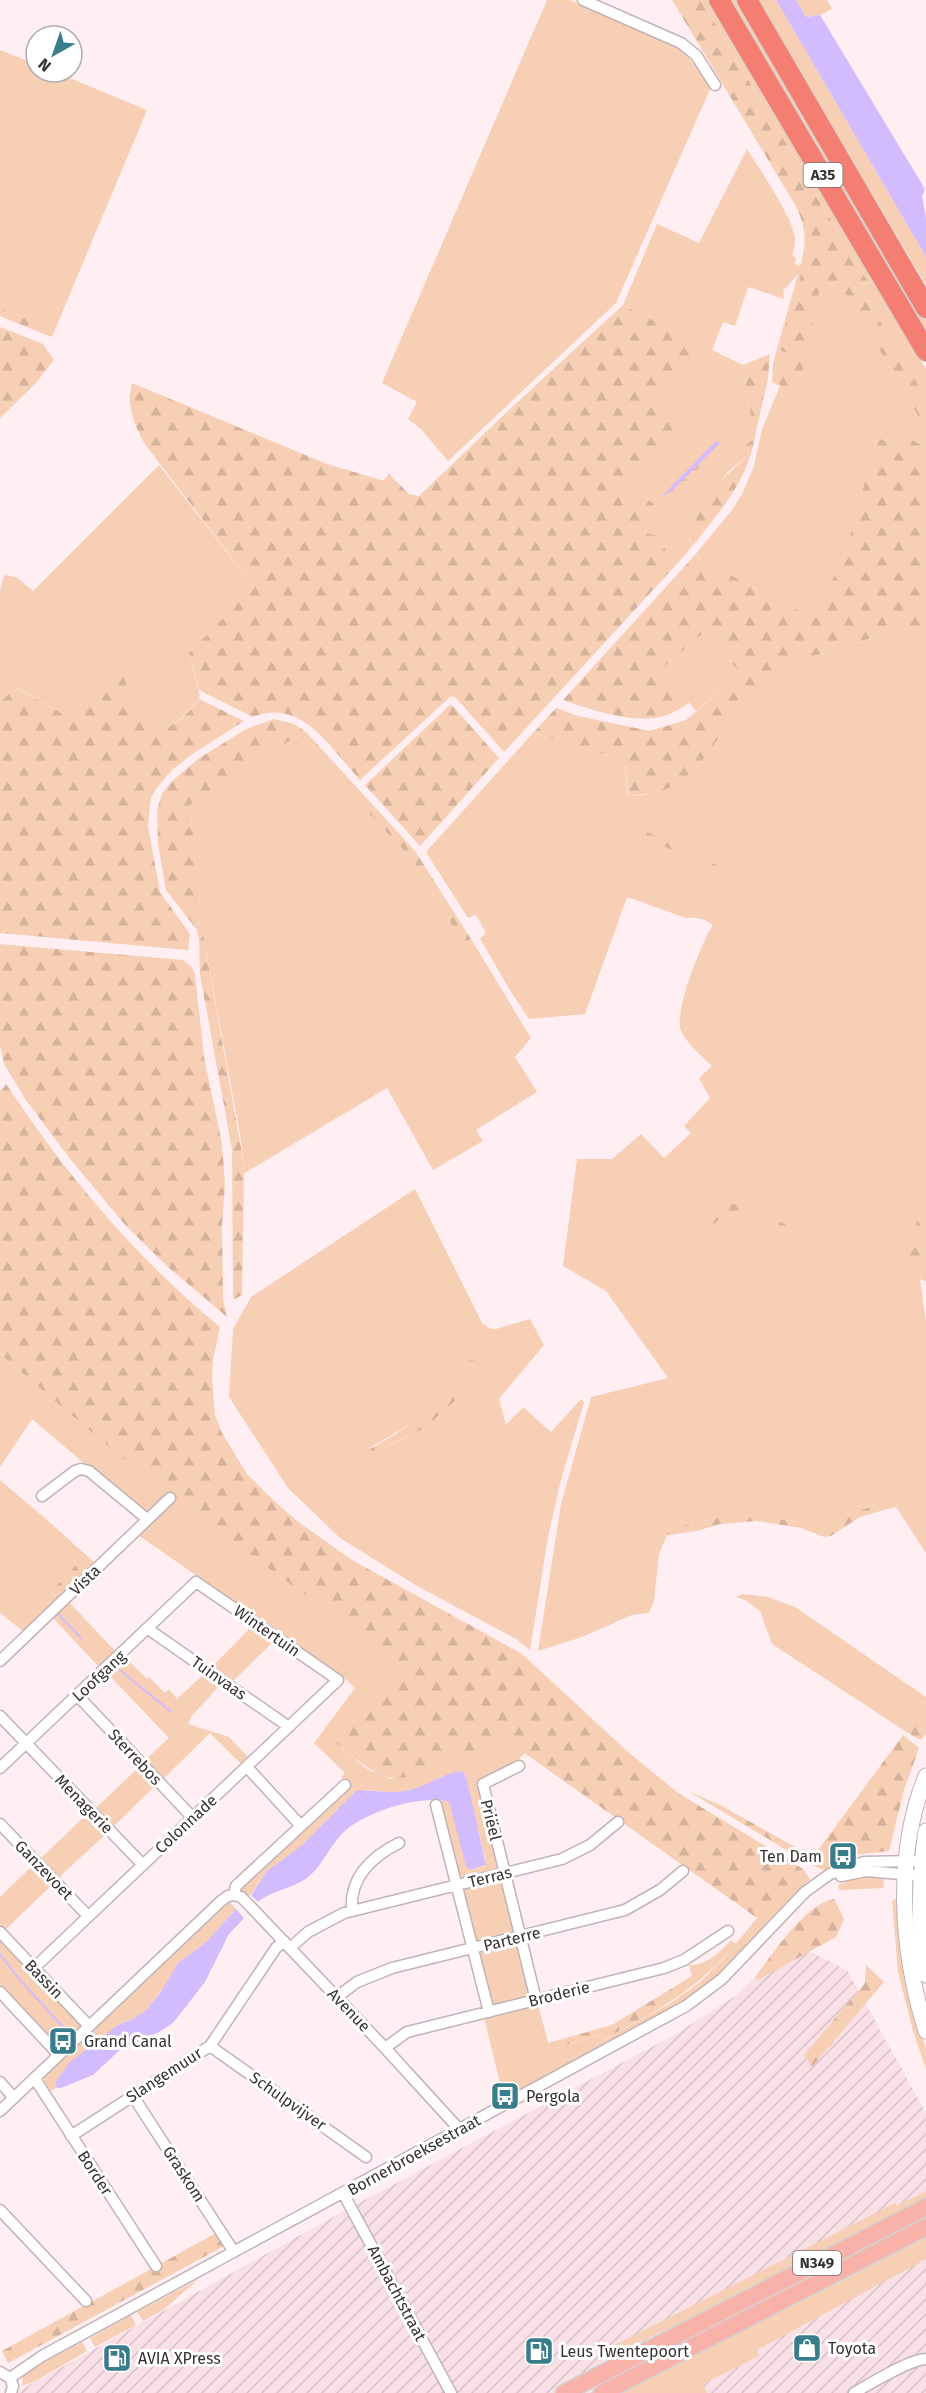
<svg xmlns="http://www.w3.org/2000/svg" width="926" height="2393" font-family="'Fira Sans',sans-serif">
<style>
.industrial{fill:url(#industrial-furrows)}
.green{fill:#f7cfb4;fill-rule:evenodd}
.forest{fill:url(#forest-firs)}
.wetland{fill:url(#wetland-marsh)}
.water{fill:#d3bcfd}
.lines{fill:none;stroke-linecap:round;stroke-linejoin:round}
.stream{stroke:#d3bcfd;stroke-width:2}
.minor-casing{stroke:#c1b2b6;stroke-width:13}
.secondary-casing{stroke:#c1b2b6;stroke-width:17}
.primary-casing{stroke:#d3d2d2;stroke-width:19}
.motorway-casing{stroke:#d3d2d2;stroke-width:22}
.minor{stroke:#fff;stroke-width:10}
.secondary{stroke:#fff;stroke-width:15}
.primary{stroke:#f8b2aa;stroke-width:16}
.motorway{stroke:#f47e72;stroke-width:20}
.labels{text-anchor:middle;dominant-baseline:central;stroke-width:6;stroke-linejoin:round;paint-order:stroke}
.shield{fill:#fff;stroke:#736f70;stroke-width:1.5}
.shield-label{font-size:15px;font-weight:bold;fill:#373132}
.street-label{font-size:16px;fill:#373132;stroke:#fff}
.poi-label{font-size:16px;fill:#373132;stroke:#fff;text-anchor:start}
</style>
<defs>
<pattern id="industrial-furrows" width="10" height="10" patternUnits="userSpaceOnUse" patternTransform="scale(1.5)"><rect width="10" height="10" fill="#f9e0e7"/><path d="M-1 1l2-2M0 10L10 0M9 11l2-2" fill="none" stroke="#d6c1c7"/></pattern>
<pattern id="forest-firs" width="22" height="20" patternUnits="userSpaceOnUse" patternTransform="scale(1.5)"><rect width="22" height="20" fill="#f7cfb4"/><path d="M5 1l3.5 6h-7zM16 11l3.5 6h-7z" fill="#d4b29b"/></pattern>
<pattern id="wetland-marsh" width="20" height="14" patternUnits="userSpaceOnUse" patternTransform="scale(1.5)"><rect width="20" height="14" fill="#f7cfb4"/><path d="M1 5h8M5 5V1M11 12h8M15 12V8" fill="none" stroke="#d4b29b"/></pattern>
</defs>
<rect width="100%" height="100%" fill="#ffeff3"/>
<path class="industrial" d="M790,1941L847,1970L926,2113V2393H15L342,2212L674,2035L737,1995Z"/>
<path class="green" d="M547,0H570L674,45L683,50L711,87L616,303L448,461L421,429L408,419L417,402L382,383Z
M701,0H709L926,369V398L860,288L868,282Z
M725,0H741L926,315V341Z
M758,0H776L926,257V285Z
M796,0H827L832,9L820,15L806,17Z
M0,50L36,64V72H55L147,110L52,337L34,330L37,323L0,308Z
M747,149C758,167 796,222 795,240C794,261 781,278 784,299L748,287L735,326L723,322L712,350L743,365L740,379L750,408L752,427L756,431L755,438L743,448L748,449L747,456L728,472L712,491L689,535L692,547L675,566L664,547L646,533L643,517L655,505L640,493L629,491L625,487C631,473 656,460 667,448C675,441 674,432 679,423L661,399L708,348L623,305L657,224L699,243Z
M800,267L822,278L847,295L926,429V447L897,433L892,445L877,437L842,566L807,615L694,556L732,510L742,494L754,466L762,429L780,386L772,382L773,363Z
M159,465L254,587L189,653L200,696L198,700C181,720 164,740 138,721L120,665L69,717L17,688L0,702V591L4,575L16,577L33,591Z
M900,629L926,634V1202L913,1232L926,1321V1553L896,1507L881,1511L875,1505L848,1514L827,1528L764,1516L734,1515L670,1528L659,1554L654,1601L649,1613L632,1615L582,1637L538,1651L561,1504L591,1397L668,1378L606,1291L563,1266L577,1159H612L641,1134L664,1158L691,1133L684,1126L710,1098L699,1078L712,1066C702,1056 687,1044 681,1031C673,1014 702,940 713,925C705,919 696,916 686,918L627,897L585,1014L529,1019L509,989L480,938L486,933L476,915L468,918L426,852L533,733L623,760L625,762L627,793L628,796L645,795L701,762L740,709L775,674L795,662Z
M704,632L738,670L739,675L696,711L661,670Z
M296,736L300,739L409,856L463,943L471,939L531,1038L515,1057L537,1092L476,1130L483,1141L433,1170L387,1088L243,1174L244,1165L239,1129L203,934L190,806L193,801Z
M415,1189L482,1323L491,1329H496L530,1319L544,1345L499,1399L506,1425L523,1407L551,1432L581,1399L584,1402L561,1480L548,1537L530,1650L516,1639L417,1586L340,1538L288,1488L229,1397L233,1329L251,1297ZM483,1360C456,1407 423,1433 373,1453L370,1448L420,1418L446,1393L456,1379Z
M0,1354L168,1495L146,1516L32,1419L0,1467Z
M0,1480L46,1519L36,1531L41,1532L77,1564L50,1592L58,1600L24,1632L0,1613Z
M174,1500L401,1664L336,1743L367,1769L391,1779L422,1772L459,1754L482,1750L499,1735L525,1753C511,1769 491,1769 479,1782L498,1867L497,1870L464,1878L458,1873L439,1800L449,1802L470,1870L485,1866V1858L464,1773C439,1773 432,1785 410,1790C396,1794 380,1791 366,1790L302,1845L267,1871L248,1898L240,1890L349,1786L341,1777L345,1773L314,1743L355,1688L347,1680L138,1535Z
M742,1594L768,1597L795,1607L926,1697V1702L905,1731L772,1644L760,1611L745,1600L736,1597Z
M68,1601L116,1652L100,1668L52,1617Z
M253,1625L275,1640L231,1683L210,1669Z
M124,1656L147,1679L149,1677L165,1693L169,1689L177,1699L205,1673L221,1684L191,1717L188,1724L229,1737L249,1758L242,1765L210,1733L162,1780L144,1761L169,1738L107,1673Z
M138,1768L155,1786L112,1828L95,1809Z
M87,1814L106,1834L57,1879L39,1860Z
M33,1865L52,1885L5,1930L0,1925V1897Z
M803,1869L810,1879L722,1971L693,1998L504,2099L484,2018L538,2004L550,2050L602,2034L604,2040L669,2004L699,1983L725,1957L757,1918Z
M860,1874L883,1877L884,1888L839,1890L838,1885Z
M501,1879L514,1930L511,1935L477,1941L474,1938L463,1888Z
M895,1899L902,1900L916,2011L926,2049V2069L913,2031L898,1972L892,1901Z
M230,1902L236,1909L206,1942L191,1953L146,2010L135,2018L118,2025L55,2082L57,2087L51,2091L44,2081V2076Z
M0,1940L82,2026L59,2047L0,1985Z
M515,1942L518,1944L532,1993L529,1998L495,2005L492,2004L478,1953L481,1950Z
M926,2191V2202L720,2309L698,2315L628,2347L615,2345L895,2203L897,2206Z
M926,2238V2259L757,2350L759,2356L703,2384L707,2393H612C717,2341 822,2292 926,2238Z
M199,2279L163,2310L143,2321L137,2312Z
M131,2315L136,2325L95,2347L90,2338Z
M82,2342L87,2351L36,2381L22,2386L23,2376L34,2367Z"/>
<path class="forest" d="M672,0H701L868,282L860,288L926,398V429L847,295L822,278L801,380L788,389L774,381L776,360L790,364L793,354L778,350L803,268L785,289L782,287L791,255L796,258L795,264L800,266C807,244 806,229 797,208Z
M623,305L708,348L661,399L680,423C674,431 675,441 667,448C656,460 631,473 625,487L629,491L640,493L655,505L643,517L646,533L662,537L664,547L675,566L504,752L456,698L451,696L360,780C330,748 302,697 253,717L199,690L189,653L254,587L144,443C134,424 126,405 132,383L327,464L381,480H384L389,474L409,494L419,496L510,409Z
M0,308L37,323L34,330L0,316Z
M0,327L43,344L54,360L35,384L0,418Z
M770,354L768,379L756,431L752,427L750,408L740,379L743,365Z
M897,433L926,447V634L900,629L795,662L775,674L740,709L701,762L688,775L673,786L660,792L628,796L625,763L623,760L533,733L556,708L578,716L650,731L686,720L739,675L738,670L704,632L661,670L689,703C679,710 668,716 655,718C628,722 589,709 563,700L694,556L807,615L842,566L877,437L892,445Z
M755,438C745,486 720,510 692,547L689,535L696,507L702,506L716,485L747,456L748,450L742,448Z
M120,664L138,721C163,740 183,720 199,699L244,721L194,753L172,770L156,789L151,798L148,826L160,892L190,934L188,950L0,933V702L16,688L69,717Z
M451,704L499,758L420,846L365,785Z
M274,719L294,724L307,733L415,851L471,939L463,943L409,856L297,736L193,801L190,806L203,934L244,1165L242,1295L235,1299L233,1298L232,1149L200,975L199,940L197,930L166,890L158,844L157,810L162,794L170,783L198,759L246,729Z
M628,805L633,807L625,817L630,826L683,846L721,868L737,891L727,902L732,891L719,872L691,857L627,832L621,817Z
M0,944L183,960L191,966L195,974L204,1057L222,1143L225,1184L222,1226L223,1300L227,1317L168,1267L127,1227L70,1159L26,1100L4,1064L0,1046Z
M6,1084C66,1175 136,1258 220,1327L213,1360L212,1377L215,1415L222,1433L247,1474L274,1501L297,1521L352,1560L522,1654L627,1751L678,1793L803,1869L757,1918L499,1735C494,1739 488,1747 482,1750C473,1754 463,1753 455,1757C392,1787 390,1787 336,1743L401,1664L160,1490L0,1354V1091Z
M926,1202V1281L921,1280L917,1269L909,1265C912,1256 909,1255 909,1247C911,1232 920,1216 926,1202Z
M725,1204L751,1205L803,1235L764,1219L726,1214L701,1234Z
M469,1360H484L459,1397L426,1427L373,1454L370,1449C419,1421 437,1407 469,1360Z
M876,1505L881,1511L860,1517L831,1536L824,1537L801,1528L757,1521L720,1524L697,1531L667,1535L670,1528L734,1515L764,1516L827,1528L845,1515Z
M46,1519L96,1564L58,1600L50,1592L77,1564L41,1532L36,1531Z
M926,1702V1734L922,1739H918L905,1731Z
M903,1735L919,1748L904,1790L889,1851L843,1856L833,1868L823,1870L810,1864L688,1791L720,1805L813,1857Z
M834,1899L844,1919L836,1937L758,1980L755,1977C773,1954 805,1904 834,1899Z
M731,1940L736,1944C696,1991 656,2011 603,2040L601,2034L550,2050L548,2043L612,2025L692,1976L689,1965C706,1966 720,1952 731,1940Z
M866,1965L884,1982L812,2067L804,2055L865,1983Z
M218,2232L226,2245L8,2363L2,2351Z"/>
<path class="wetland" d="M716,440L720,442C705,464 681,488 658,502Z"/>
<path class="water" d="M776,0H796L806,17L820,15L925,189L922,196L926,218V257Z
M716,441L720,443L675,488L659,499Z
M460,1771L464,1773L467,1780L486,1865L470,1870L466,1866L449,1802C421,1794 366,1812 345,1831C330,1844 323,1866 307,1878C292,1889 272,1890 258,1902L251,1895L267,1871L302,1845L356,1791C374,1789 392,1795 410,1790C427,1786 442,1774 460,1771Z
M236,1909L244,1918L229,1934L205,1982L173,2023L159,2032L121,2049L93,2075L61,2088H57L55,2082L70,2062L118,2025L135,2018L146,2010L160,1993L178,1963L206,1942Z"/>
<g class="lines">
<path class="stream" d="M59,1615L81,1638
M120,1670L170,1711
M0,1954L20,1980L62,2026"/>
<g class="minor-casing">
<path id="minor" d="M583,0L681,43L696,55L715,85
M42,1496L75,1471L81,1469L89,1471L147,1519
M148,1629L289,1727
M0,1661L170,1498
M78,1696L193,1818
M0,1716L143,1865
M519,1766L483,1784L536,2000
M247,1767L301,1826
M0,1768L196,1582L338,1680L34,1968
M436,1805L489,2012
M0,1824L88,1916
M841,1876L866,1871L912,1875
M234,1895L241,1897L249,1905L385,2048L459,2129
M234,1895L236,1886L345,1785
M352,1911C349,1878 371,1857 399,1843
M0,1932L89,2026
M290,1948L308,1932L344,1913L562,1859L590,1845L618,1822
M0,1992L59,2055
M337,1997L357,1982L392,1968L625,1910L660,1890L683,1871
M210,2046L366,2157
M385,2048L407,2032L664,1968L684,1960L728,1931
M35,2079L156,2266
M0,2082L14,2098
M133,2096L234,2252
M0,2111L221,1901L228,1896L234,1895
M71,2136L210,2046L276,1948L284,1941
M343,2193L451,2393
M0,2210L86,2301
M0,2372L10,2378L13,2386L11,2393
M10,2378L42,2356L686,2006L722,1979L805,1892L830,1874L864,1862L913,1861
M854,2393C870,2384 910,2359 926,2359"/>
</g>
<g class="secondary-casing">
<path id="secondary" d="M926,1776C894,1855 901,1951 926,2031
M926,1831C919,1879 918,1927 926,1975"/>
</g>
<g class="primary-casing">
<path id="primary" d="M564,2393L926,2207
M602,2393L926,2227"/>
</g>
<g class="motorway-casing">
<path id="motorway" d="M719,0L926,351
M747,0L926,308"/>
</g>
<use href="#minor" class="minor"/>
<use href="#secondary" class="secondary"/>
<use href="#primary" class="primary"/>
<use href="#motorway" class="motorway"/>
</g>
<defs>
<g id="bus-square" transform="scale(1.5)"><rect x="-9" y="-9" width="18" height="18" rx="4" fill="#397d8c" stroke="#fff"/><path d="M-5-6H5V4H4V6H2V4H-2V6H-4V4H-5ZM-3.5-4V0h7V-4ZM-3.5 1.2v1.5H-2V1.2ZM2 1.2v1.5H3.5V1.2Z" fill="#fff"/></g>
<g id="shop-square" transform="scale(1.5)"><rect x="-9" y="-9" width="18" height="18" rx="4" fill="#397d8c" stroke="#fff"/><path d="M-5-2.5h2.3a2.7 3.5 0 0 1 5.4 0H5L5.5 6h-11ZM-1.5-2.5h3a1.5 2.3 0 0 0-3 0Z" fill="#fff"/></g>
<g id="fuel-square" transform="scale(1.5)"><rect x="-9" y="-9" width="18" height="18" rx="4" fill="#397d8c" stroke="#fff"/><path d="M-5.5-6h7V0h2V4h1.3V-2.5L3-4.5l.8-.8L6-3V5H2.5V1h-1V6h-7ZM-4.2-4.7v3.2H.2V-4.7Z" fill="#fff"/></g>
</defs>
<g fill-rule="evenodd">
<use href="#bus-square" x="843" y="1856"/>
<use href="#bus-square" x="63" y="2041"/>
<use href="#bus-square" x="505" y="2096"/>
<use href="#shop-square" x="807" y="2348"/>
<use href="#fuel-square" x="539" y="2351"/>
<use href="#fuel-square" x="117" y="2358"/>
</g>
<g class="labels">
<g class="shield">
<rect x="803.5" y="163" width="39" height="24" rx="4.5"/>
<rect x="793" y="2251" width="48" height="24" rx="4.5"/>
</g>
<g class="shield-label">
<text x="823" y="175">A35</text>
<text x="817" y="2263">N349</text>
</g>
<g class="street-label">
<text transform="translate(85 1580) rotate(-44)">Vista</text>
<text transform="translate(267 1631) rotate(35)">Wintertuin</text>
<text transform="translate(99 1676) rotate(-43)">Loofgang</text>
<text transform="translate(219 1678) rotate(35)">Tuinvaas</text>
<text transform="translate(135 1757) rotate(47)">Sterrebos</text>
<text transform="translate(84 1804) rotate(46)">Menagerie</text>
<text transform="translate(491 1820) rotate(76)">Priëel</text>
<text transform="translate(186 1824) rotate(-43)">Colonnade</text>
<text transform="translate(44 1870) rotate(46)">Ganzevoet</text>
<text transform="translate(490 1877) rotate(-14)">Terras</text>
<text transform="translate(512 1939) rotate(-14)">Parterre</text>
<text transform="translate(44 1979) rotate(46)">Bassin</text>
<text transform="translate(559 1994) rotate(-14)">Broderie</text>
<text transform="translate(349 2010) rotate(46)">Avenue</text>
<text transform="translate(164 2075) rotate(-33)">Slangemuur</text>
<text transform="translate(288 2101) rotate(35)">Schulpvijver</text>
<text transform="translate(414 2155) rotate(-29)">Bornerbroeksestraat</text>
<text transform="translate(95 2173) rotate(57)">Border</text>
<text transform="translate(184 2174) rotate(57)">Graskom</text>
<text transform="translate(397 2293) rotate(62)">Ambachtstraat</text>
</g>
<g class="poi-label">
<text x="822" y="1856" text-anchor="end">Ten Dam</text>
<text x="84" y="2041">Grand Canal</text>
<text x="526" y="2096">Pergola</text>
<text x="828" y="2348">Toyota</text>
<text x="560" y="2351">Leus Twentepoort</text>
<text x="138" y="2358">AVIA XPress</text>
</g>
</g>
<g transform="translate(54 54) rotate(220)"><circle r="28" fill="#ffffff" stroke="#afadad" stroke-width="1.5"/>
<path d="M0-4.5L10 22L0 15L-10 22Z" fill="#397d8c"/>
<text y="-9" font-size="16" font-weight="bold" text-anchor="middle" fill="#373132">N</text>
</g>
</svg>
